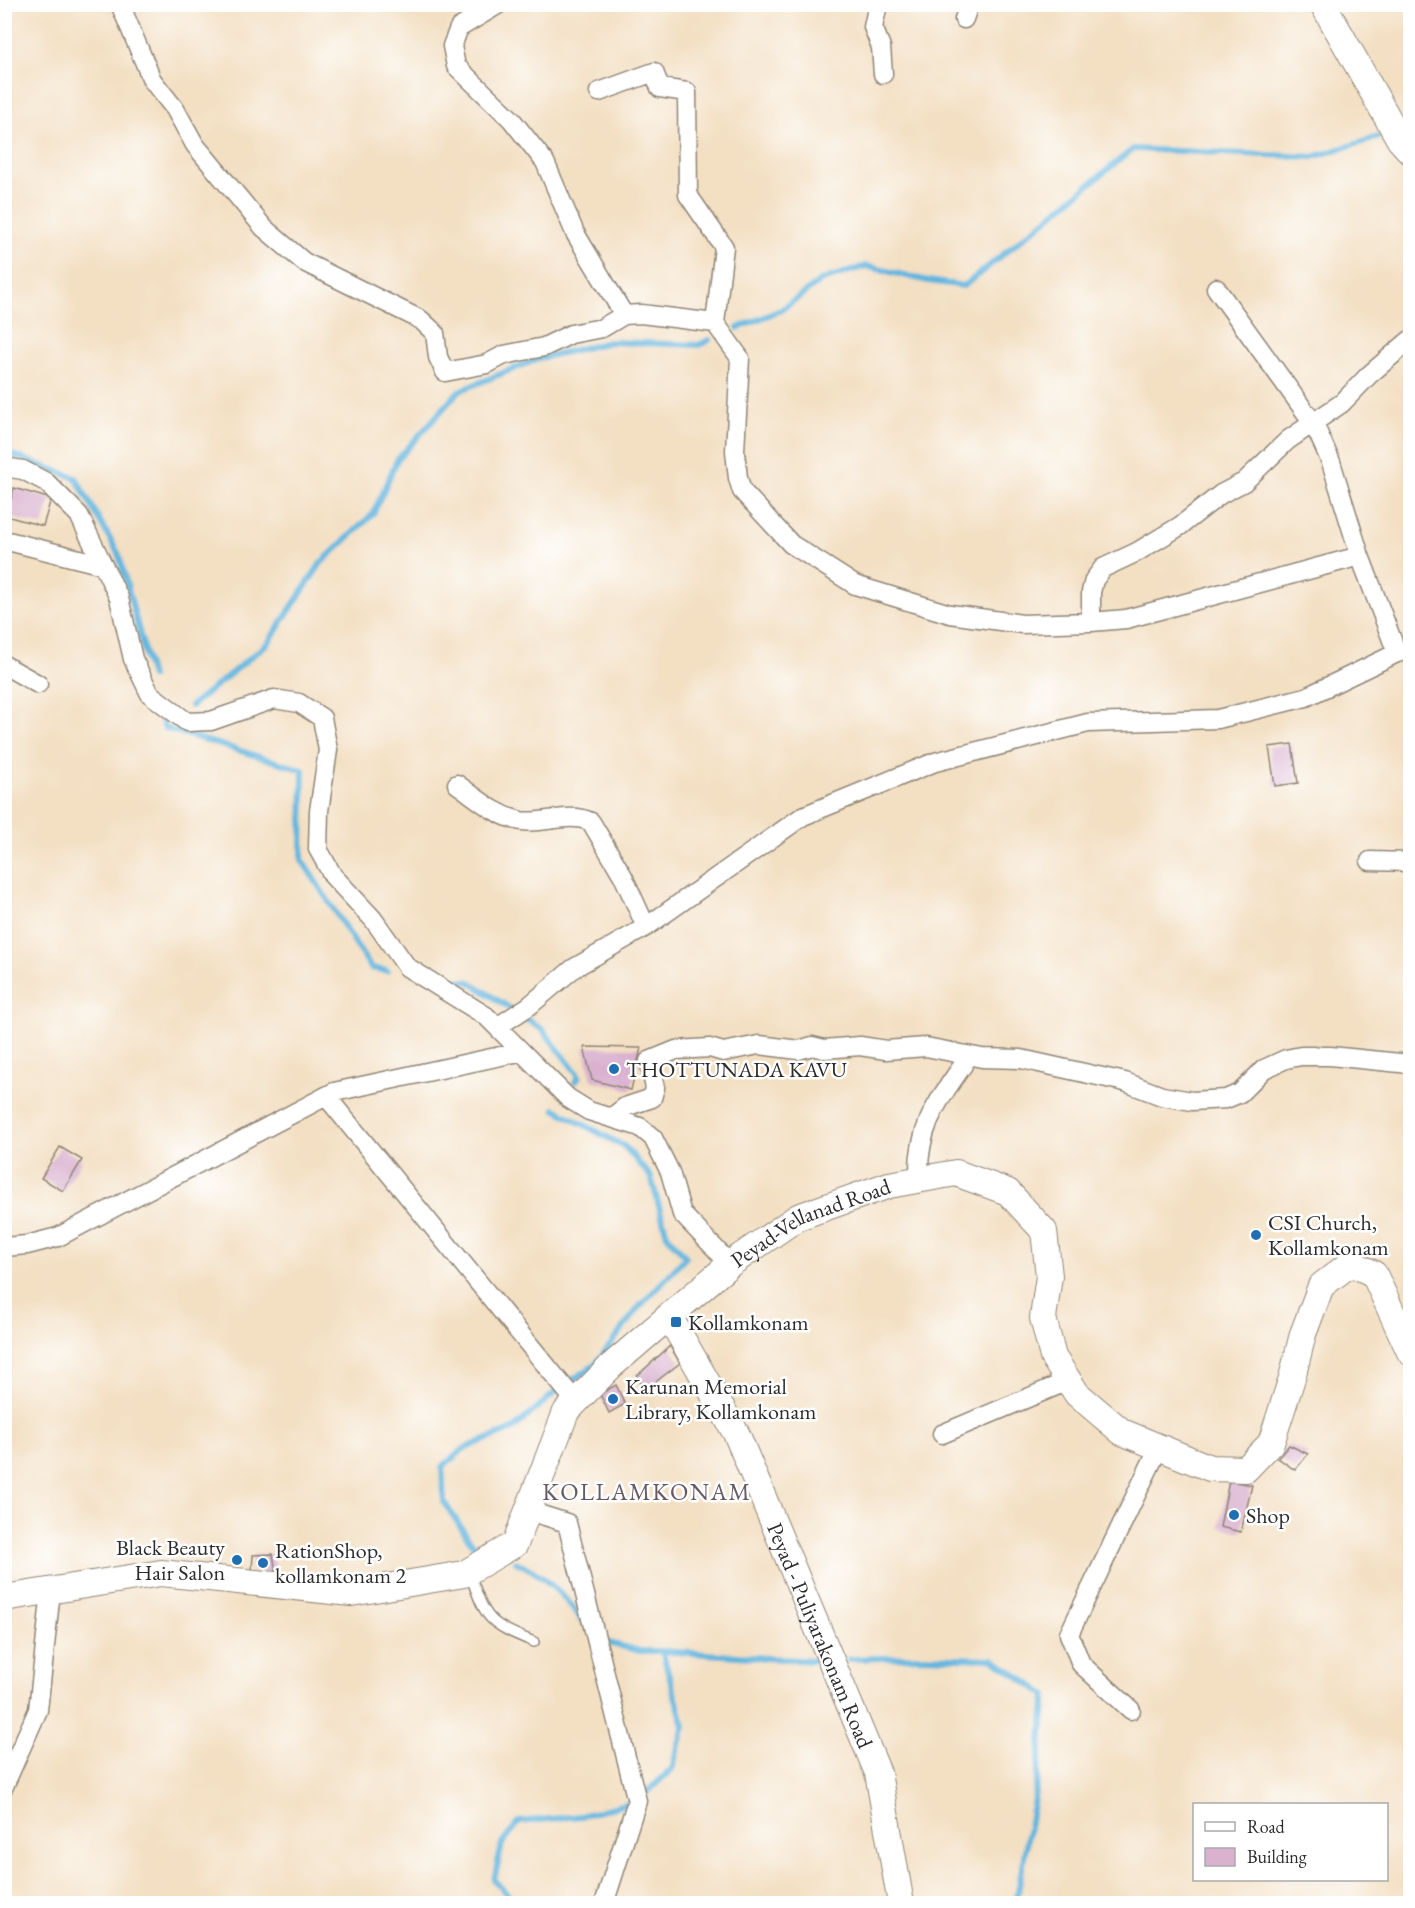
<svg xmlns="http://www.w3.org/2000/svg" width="1415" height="1908" font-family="'EB Garamond',serif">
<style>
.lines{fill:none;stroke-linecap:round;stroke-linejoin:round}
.stream{stroke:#62b5de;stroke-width:6}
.building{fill:#dab2d0}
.lane-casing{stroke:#8f8576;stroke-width:12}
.street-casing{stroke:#8f8576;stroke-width:21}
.secondary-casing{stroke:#8f8576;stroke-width:28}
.lane{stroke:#fff;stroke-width:9}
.street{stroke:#fff;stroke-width:18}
.secondary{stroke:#fff;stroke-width:26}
.poi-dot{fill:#1f6fb2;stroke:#fff;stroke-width:2}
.labels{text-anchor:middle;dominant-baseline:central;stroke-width:5;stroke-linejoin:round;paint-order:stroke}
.poi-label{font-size:22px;fill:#2b2b2b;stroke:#fff;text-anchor:start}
.street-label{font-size:22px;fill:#2b2b2b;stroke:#fff}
.neighbourhood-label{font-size:24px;letter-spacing:1.5px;fill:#685a65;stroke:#fff}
</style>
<rect width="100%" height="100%" fill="#fff"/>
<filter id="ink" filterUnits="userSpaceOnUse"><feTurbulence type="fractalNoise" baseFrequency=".0167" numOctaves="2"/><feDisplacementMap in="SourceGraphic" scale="12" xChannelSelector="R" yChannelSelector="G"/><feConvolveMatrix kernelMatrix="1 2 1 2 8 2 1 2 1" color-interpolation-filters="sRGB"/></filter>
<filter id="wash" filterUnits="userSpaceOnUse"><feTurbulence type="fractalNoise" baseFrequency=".008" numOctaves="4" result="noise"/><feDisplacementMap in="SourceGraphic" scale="24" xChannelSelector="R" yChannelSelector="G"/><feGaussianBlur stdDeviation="1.35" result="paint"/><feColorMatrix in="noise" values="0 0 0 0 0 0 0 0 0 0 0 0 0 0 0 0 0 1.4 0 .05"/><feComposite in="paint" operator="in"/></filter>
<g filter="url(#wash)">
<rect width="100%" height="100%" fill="#f3dfc2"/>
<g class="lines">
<path class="stream" d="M738,328L781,310L822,280L866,266L928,281L964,286L1133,149L1313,157L1379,137
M4,452L76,478L119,555L151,677
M191,706L268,643L321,563L373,514L397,460L459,391L540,358L610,342L699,345L709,340
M162,720L165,728L303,770L302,860L371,968L387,971
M451,980L470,982L543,1030L579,1076L575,1082
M479,1547L472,1544L444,1502L442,1467L465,1448L513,1429L559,1389L595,1365L640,1306L686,1257L667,1235L651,1177L625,1147L555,1109
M516,1562C545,1574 568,1600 586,1625
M662,1651L813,1661
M849,1659L917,1657L993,1659L1046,1695L1037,1780L1016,1904
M516,1904L494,1880L502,1844L519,1822L581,1816L637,1801L672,1769L684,1726L662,1651H640L601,1641"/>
</g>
<g id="blocks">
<path class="building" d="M14,488L51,499L43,526L6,516Z
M1292,744L1298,783L1275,786L1269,747Z
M584,1047L641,1048L631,1090L592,1080Z
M60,1147L82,1160L63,1191L41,1178Z
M670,1346L680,1363L645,1390L637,1376Z
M616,1385L625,1404L609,1413L600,1394Z
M1289,1445L1308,1454L1295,1470L1278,1458Z
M1229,1481L1252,1485L1241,1532L1220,1527Z
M273,1554L276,1573L252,1571L253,1555Z"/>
</g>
</g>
<g filter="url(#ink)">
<use href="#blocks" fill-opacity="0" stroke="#8f8576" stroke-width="1.5"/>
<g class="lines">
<g class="lane-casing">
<path id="lane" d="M469,1572C487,1620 485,1622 534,1642"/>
</g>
<g class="street-casing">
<path id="street" d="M120,4L152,80L175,109L195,145L264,228L304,262L421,320L435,333L438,357L445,372L487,364L504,355L544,347L571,334L602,328L624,315L641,314L715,323L740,358L735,451L738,478L742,491L791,544L855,585L950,614L1022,624L1091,622V592L1094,580L1103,568L1137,552L1180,526L1221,494L1244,482L1288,440L1342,403L1369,375L1410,340
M499,4L459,28L452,46L456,66L511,119L545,162L575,233L624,315
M878,4L873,27L881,47L883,74
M964,19L969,4
M599,92L654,72L660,88L687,92L688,195L724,247L715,323
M1216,288L1314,424L1331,462L1360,556L1397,653
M4,467L23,470L46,482L79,515L119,598L133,659L150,694L187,722L211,721L274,699L299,703L322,718L328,750L319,811L318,849L333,876L373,919L407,967L486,1016L568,1098L589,1111L640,1127L653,1138L670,1172L682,1214L730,1264
M4,540L103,565
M1091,622L1126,619L1360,556
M4,665L38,684
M457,784C477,798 496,816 521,821C544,825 569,811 591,822L623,876L646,927
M1370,861L1410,862
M497,1027L529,1006L574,968L646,927L803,816L935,762L1088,723L1218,719L1306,697L1397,653L1410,650
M326,1096L576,1402
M611,1118L625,1107L652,1098L655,1088L649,1061L676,1050L710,1048L723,1052L759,1045L799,1050L812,1046L824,1049L860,1046L886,1050L926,1047L982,1058L1021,1059L1125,1082L1162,1096L1192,1101L1226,1099L1240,1093L1264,1069L1286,1059L1301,1056H1330L1410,1064
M919,1180C917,1130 935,1105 963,1065
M4,1247L27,1245L58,1237L334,1092L519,1052
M942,1434L1068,1381
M529,1511L567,1523L637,1801L604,1904
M1131,1710L1081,1664L1069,1634L1159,1447
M4,1786L38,1710L51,1591"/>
</g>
<g class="secondary-casing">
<g id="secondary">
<path d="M1323,4L1400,140L1410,151"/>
<path id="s1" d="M669,1316L737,1435L878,1773L901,1904"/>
<path id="s2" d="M4,1598L161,1573L351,1593L464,1574L515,1544L566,1412L611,1366L730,1264L798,1217L889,1185L956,1173L1008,1192L1044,1231L1049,1276L1043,1318L1053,1357L1077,1394L1122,1432L1210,1468L1246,1469L1271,1443L1292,1378L1303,1334L1321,1286L1351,1263L1374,1274L1410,1352"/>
</g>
</g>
<use href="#lane" class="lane"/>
<use href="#street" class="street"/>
<use href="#secondary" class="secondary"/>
</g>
</g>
<g class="poi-dot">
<circle cx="614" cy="1069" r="6"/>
<circle cx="1256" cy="1235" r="6"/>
<rect x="670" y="1316" width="12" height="12" rx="3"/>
<circle cx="613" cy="1399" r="6"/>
<circle cx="1234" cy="1515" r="6"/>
<circle cx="237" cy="1560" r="6"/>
<circle cx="263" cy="1563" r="6"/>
</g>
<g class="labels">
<g class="poi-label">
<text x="626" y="1069">THOTTUNADA KAVU</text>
<text x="1268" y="1222">CSI Church,<tspan x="1268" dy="25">Kollamkonam</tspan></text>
<text x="688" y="1322">Kollamkonam</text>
<text x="625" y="1386">Karunan Memorial<tspan x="625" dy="25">Library, Kollamkonam</tspan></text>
<text x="1246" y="1515">Shop</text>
<text x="225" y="1547" text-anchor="end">Black Beauty<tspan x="225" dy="25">Hair Salon</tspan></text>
<text x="275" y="1550">RationShop,<tspan x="275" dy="25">kollamkonam 2</tspan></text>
</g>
<g class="street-label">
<text stroke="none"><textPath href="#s2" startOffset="978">Peyad-Vellanad Road</textPath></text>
<text stroke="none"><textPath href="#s1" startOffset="354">Peyad - Puliyarakonam Road</textPath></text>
</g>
<g class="neighbourhood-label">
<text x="647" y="1491">KOLLAMKONAM</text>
</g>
</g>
<rect width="1415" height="1908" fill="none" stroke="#fff" stroke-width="24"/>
<rect x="1193" y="1803" width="195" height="78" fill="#ffffff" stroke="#aaaaaa" stroke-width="1.5"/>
<rect x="1205" y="1822" width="30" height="9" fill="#ffffff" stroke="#aaaaaa" stroke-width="1.5"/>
<text x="1247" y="1833" font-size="18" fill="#2b2b2b">Road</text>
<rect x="1205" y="1848" width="30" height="18" fill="#dab2d0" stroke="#aaaaaa" stroke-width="1.5"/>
<text x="1247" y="1863" font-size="18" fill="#2b2b2b">Building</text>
</svg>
